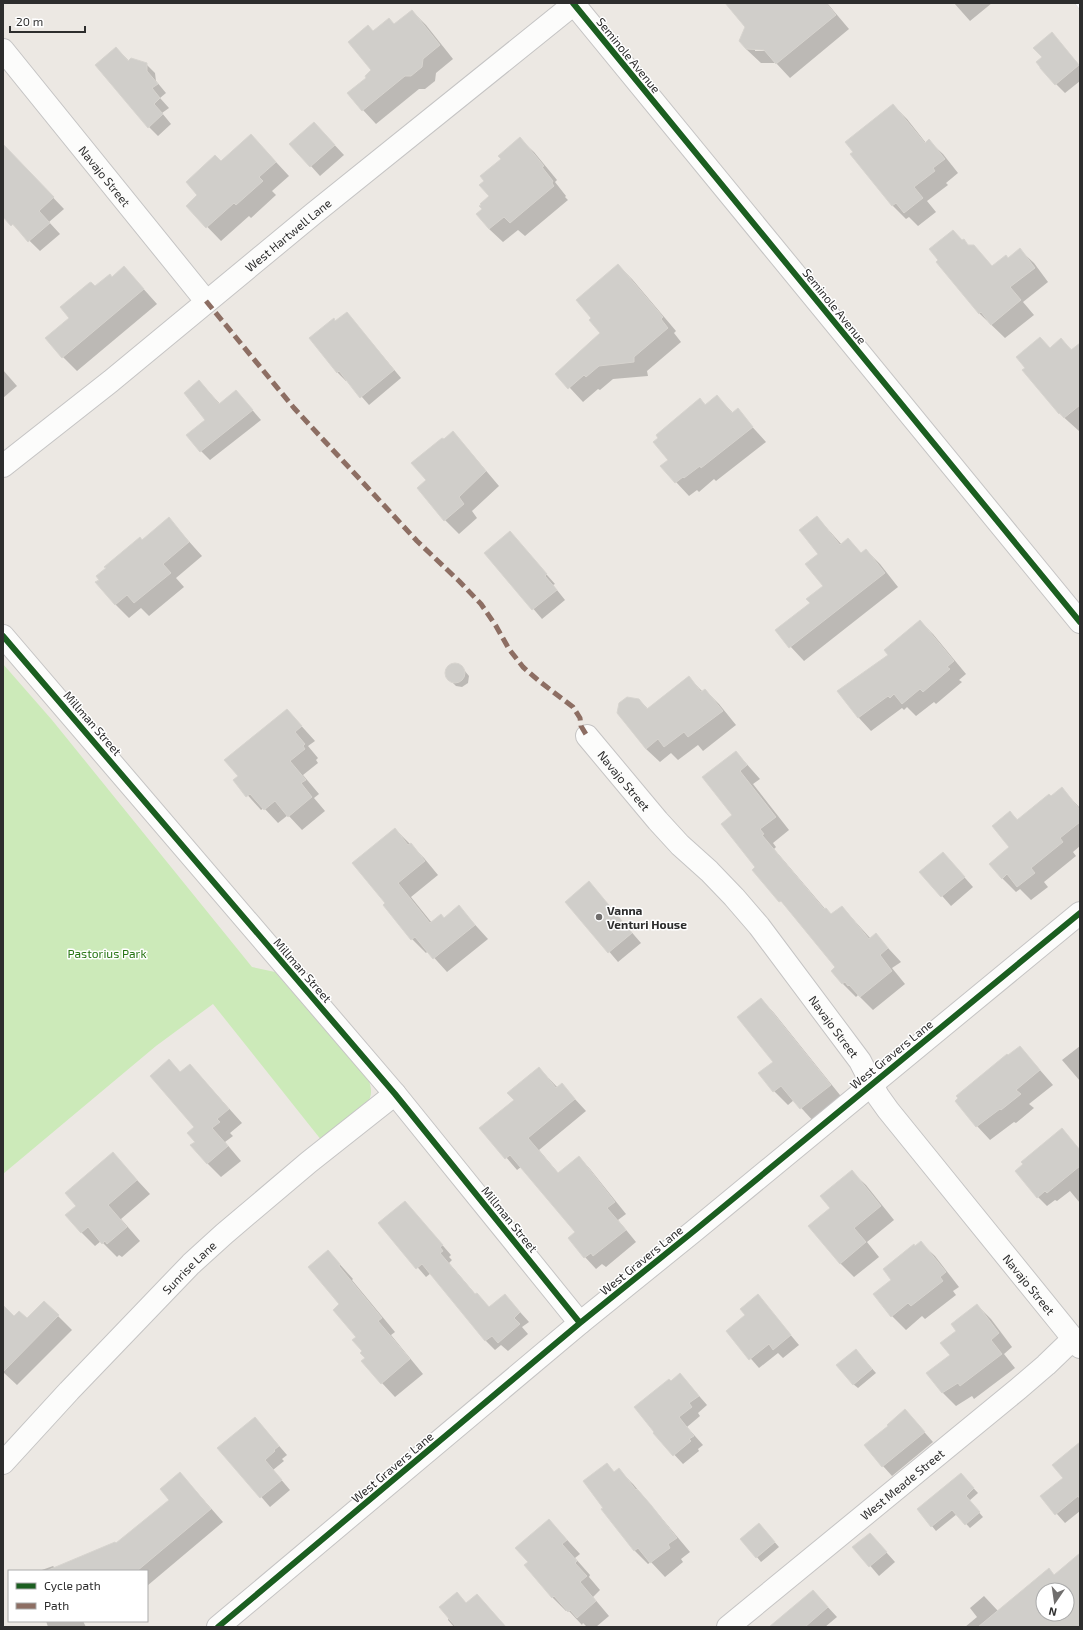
<svg xmlns="http://www.w3.org/2000/svg" width="1083" height="1630" font-family="'Exo 2',sans-serif">
<style>
.green{fill:#cceab9}
.shadow{fill:#0003;fill-rule:evenodd}
.building{fill:#d0ceca;stroke:#d7d4cf;fill-rule:evenodd}
.lines{fill:none;stroke-linecap:round;stroke-linejoin:round}
.minor-casing{stroke:#c5c4c4;stroke-width:24}
.minor{stroke:#fcfcfb;stroke-width:22}
.rail-casing{stroke:#dedfe0;stroke-width:4.5}
.rail{stroke:#fff;stroke-width:3;stroke-dasharray:9;stroke-linecap:butt}
.quiet{stroke:#8d6e63;stroke-width:5;stroke-dasharray:10 5;stroke-linecap:butt}
.cycleway-casing{stroke:#fff;stroke-width:8}
.cycleway{stroke:#1b5e20;stroke-width:6}
.poi-dot{fill:#706e6d;stroke:#fff;stroke-width:1.5}
.labels{text-anchor:middle;dominant-baseline:central;stroke-width:3;stroke-linejoin:round;paint-order:stroke}
.street-label{font-size:12px;fill:#2d2d2d;stroke:#fff}
.poi-label{font-size:12px;font-weight:bold;fill:#2d2d2d;stroke:#fff;text-anchor:start}
.park-label{font-size:12px;fill:#267513;stroke:#fff}
</style>
<rect width="100%" height="100%" fill="#ece8e3"/>
<path class="green" d="M3,664L52,720L252,967L275,972L369,1081C372,1090 372,1096 367,1104L322,1141L213,1004L156,1046L3,1174Z"/>
<path class="shadow" d="M730,3H827L849,29L790,78L776,63H761L746,49V27ZM755,49L769,51H755Z
M954,3H992L970,21Z
M412,11L426,25L453,59L436,73L435,81L425,89H419L376,124L363,110L367,78L372,70L373,32L395,25Z
M1052,34L1080,66V81L1065,93L1056,84L1043,58Z
M116,48L129,61L146,64L155,73L156,81L166,93L160,98L169,108L162,113L171,124L158,136L149,127Z
M893,105L907,119L926,143L929,141L943,154L958,173L946,183L948,185L927,201L936,212L918,226L909,217L906,219L892,205L854,152Z
M314,123L344,155L320,176L291,144Z
M520,139L534,152L557,180L555,182L566,196L565,197L568,200L525,236L518,230L503,242L489,229L483,209L490,196L485,181Z
M3,145L64,209L49,222L60,234L40,251L3,215Z
M264,149L289,176L272,191L276,195L251,218L249,216L221,241L187,206L199,195L221,162Z
M963,241L969,246H973L993,267L1008,259L1020,250L1034,263L1048,282L1023,302L1034,315L1005,338L980,314L938,262Z
M618,265L632,279L676,331L674,333L681,342L647,371L648,376L613,379L600,390L598,389L583,402L557,374L601,333Z
M124,267L157,304L77,371L63,357L71,318L96,288L112,278Z
M347,313L401,378L369,405L347,380L346,381L337,372L336,322Z
M1061,340L1072,350L1080,348V430L1079,431L1059,413L1050,349Z
M3,370L17,386L3,398Z
M199,381L220,404L236,391L261,420L210,460L201,451L206,420Z
M717,397L733,413L737,410L766,442L716,481L714,479L699,492L697,490L689,496L676,482L669,460L700,400L706,405Z
M453,433L466,447L499,486L472,511L477,518L459,534L445,520L427,481L444,441Z
M817,517L842,545L848,540L862,554L866,550L880,564L898,587L804,661L776,631L811,603L824,586L819,554Z
M169,519L202,556L176,578L184,587L149,616L141,608L129,618L115,604L100,580L140,538L143,541Z
M510,533L555,584L553,585L565,600L542,619L486,553Z
M920,621L933,634L966,674L959,680L962,682L936,704L934,702L916,716L907,707L904,710L902,708L871,731L859,718L839,692L889,655Z
M453,664L460,665L469,676L468,683L462,687L456,686L446,676L447,668Z
M688,677L703,692L705,690L719,704L736,725L703,751L698,745L678,760L671,753L660,762L646,749L618,713L639,700L648,709Z
M287,710L315,741L308,746L318,758L316,760L318,763L303,775L319,794L314,798L325,811L302,830L288,815L278,823L264,808L261,810L234,780L239,776Z
M736,752L760,779L753,784L789,830L773,843L776,847L774,849L826,910L832,915L842,907L871,939L876,935L901,962L892,968L905,984L873,1010L858,995L856,997L843,984L832,971L836,967L793,914L753,870L756,868L734,815Z
M1062,789L1080,808V846L1073,852L1076,856L1044,882L1048,887L1031,900L1020,889L1016,892L1002,878L1011,848L1010,813L1018,820Z
M395,829L424,858L438,875L411,897L432,923L444,919L459,907L488,939L447,972L428,951L426,953L412,939L386,903Z
M943,853L973,887L951,906L921,872Z
M589,883L641,943L618,962L567,902Z
M761,999L774,1013L844,1100L815,1123L794,1100L788,1105L774,1091L760,1073L774,1062Z
M1080,1046V1081L1062,1060Z
M1020,1047L1053,1085L1029,1104L1034,1108L1016,1123L1014,1122L990,1140L977,1126L959,1098Z
M169,1060L181,1073L190,1065L242,1123L230,1133L233,1136L225,1142L241,1161L221,1177L207,1163L196,1142V1128Z
M539,1068L558,1088L562,1085L586,1111L539,1150L559,1174L579,1157L590,1169L626,1214L618,1220L636,1242L606,1267L602,1264L596,1269L585,1257L577,1232L521,1167L517,1170L481,1128L515,1100Z
M1062,1129L1080,1150V1203L1070,1191L1057,1201L1055,1200L1047,1206L1038,1197Z
M113,1154L150,1194L121,1219L140,1241L122,1257L119,1255L117,1257L101,1241L95,1246L81,1232L77,1206Z
M852,1172L866,1185L894,1220L867,1242L879,1257L854,1277L840,1263L831,1208Z
M405,1202L451,1255L449,1257L452,1260L449,1263L476,1295L490,1308L505,1295L529,1322L522,1327L528,1334L508,1351L501,1345L495,1350L486,1341L431,1273L426,1277L380,1224Z
M921,1243L935,1256L959,1287L953,1291L956,1295L925,1319L922,1316L906,1330L892,1316V1280L915,1247Z
M328,1251L353,1279L352,1280L395,1332L391,1335L423,1374L395,1397L382,1383L366,1359L340,1304Z
M758,1296L799,1345L783,1358L778,1353L759,1368L727,1331L746,1315Z
M44,1302L72,1330L17,1385L3,1372V1307L14,1317L27,1320Z
M977,1305L991,1319L1012,1347L1004,1354L1015,1368L974,1399L972,1396L956,1406L942,1392L957,1331Z
M860,1355L876,1373L858,1388L853,1384Z
M680,1374L707,1405L698,1413L700,1416L687,1427L703,1445L698,1449L699,1451L683,1464L654,1433Z
M905,1410L933,1442L892,1476L865,1446L889,1426Z
M255,1418L287,1455L282,1459L284,1461L273,1470L290,1490L270,1507L219,1448Z
M1080,1443V1511L1065,1523L1041,1496L1064,1478Z
M606,1464L615,1473L619,1470L633,1484L690,1552L681,1559L683,1562L665,1577L651,1562L648,1564L635,1551L603,1509L604,1508Z
M180,1473L223,1522L147,1586V1571H39L53,1566L55,1568L116,1545L170,1500Z
M965,1479L978,1493L969,1501L983,1517L970,1528L957,1514L936,1531L918,1509Z
M549,1520L580,1554L575,1558L590,1575L589,1577L600,1590L593,1597L609,1616L596,1627H587L583,1623L582,1625L568,1610L566,1611L552,1597L529,1562Z
M759,1524L779,1547L761,1562L742,1539Z
M870,1534L895,1562L879,1576L854,1547Z
M1080,1555V1627H965L977,1617L970,1608L984,1596L998,1611L1049,1570L1055,1576ZM1043,1590H1067V1614H1043Z
M813,1591L837,1617L825,1627H771Z
M457,1594L467,1604L477,1595L506,1627H454L448,1620Z
M46,1621H83L86,1627H48Z"/>
<path class="building" d="M725,3H826L836,15L776,64L764,50L746,49L739,41L745,27Z
M412,10L440,45L423,59L422,67L411,76H405L362,111L347,93L366,78L365,76L371,70L348,42L368,25L373,31L389,18L394,24Z
M1052,32L1079,65L1055,85L1040,68V67L1036,62L1042,57L1033,48Z
M116,47L128,61L131,58L147,63V71L158,84L152,88L160,98L154,104L163,114L148,128L95,65Z
M893,104L925,143L929,139L945,159L933,168L935,171L914,187L923,198L904,213L896,203L892,206L850,154L853,152L845,142Z
M314,122L335,145L310,167L289,144Z
M251,134L276,162L259,177L263,181L236,205L234,203L206,228L186,206L197,195L186,182L215,155L221,161Z
M520,137L544,166L542,167L553,181L552,183L554,186L510,223L504,217L489,229L476,214L482,209L479,206L481,205L480,204L489,196L479,185L484,181L480,176L501,159L498,156Z
M3,144L54,197L39,211L50,223L28,242L13,224L11,226L3,217Z
M953,230L962,240L964,239L968,245H974L992,266L1006,255L1008,258L1020,248L1035,268L1010,287L1021,300L991,325L981,312L979,314L936,262L938,260L929,249Z
M618,264L663,317L661,319L668,328L634,357V362L599,366L586,377L584,375L568,389L555,374L600,333L589,320L591,318L576,300Z
M124,266L144,289L62,358L45,338L69,318L60,307L89,283L91,282L95,286L110,274L112,277Z
M347,312L394,370L360,398L339,371L337,373L309,338L334,318L335,321Z
M1040,337L1050,348L1061,338L1071,350L1080,343V405L1064,418L1060,413L1059,414L1022,370L1025,368L1016,357Z
M199,380L219,404L236,390L253,410L200,452L186,435L205,420L184,393Z
M717,395L732,413L738,408L753,427L701,468L700,466L684,478L683,477L675,483L660,466L668,460L653,442L658,438L656,435L700,398L705,405Z
M453,431L486,471L459,497L464,504L444,521L417,488L426,480L411,463L442,438L444,439Z
M817,516L840,545L848,538L861,553L866,549L885,573L789,648L775,630L810,603L806,599L823,586L805,564L818,554L799,530Z
M169,517L189,542L163,564L171,573L134,603L127,595L115,605L95,582L99,580L96,576L106,568L104,567L140,537L142,540Z
M510,531L547,574L545,576L557,590L532,610L484,553Z
M920,620L954,661L947,667L950,669L923,692L920,689L902,704L894,694L890,698L888,696L858,718L837,691L888,655L884,650Z
M445 673a10 10 0 1 1 20 0a10 10 0 1 1-20 0Z
M689,676L701,692L705,689L723,711L688,737L684,732L664,747L658,739L646,749L617,713L619,703L627,697L639,699L647,709Z
M287,709L302,726L295,732L305,744L303,746L305,749L290,761L306,780L301,783L312,797L288,817L275,801L264,810L250,794L246,797L233,780L238,776L224,760Z
M736,751L747,765L740,771L776,817L760,829L764,834L762,835L824,909L826,908L831,914L842,906L869,939L876,933L888,948L880,955L892,971L860,997L849,985L848,986L845,982L842,984L831,971L835,967L781,901L779,902L752,870L755,867L721,824L732,815L702,777Z
M1062,787L1080,810V822L1060,838L1063,842L1031,868L1035,873L1017,887L1007,874L1002,879L989,864L1009,847L992,826L1010,811L1017,820L1049,794L1051,796Z
M395,828L408,845L411,843L425,861L398,883L430,923L441,914L444,918L459,905L475,925L433,959L415,937L411,940L383,905L385,903L352,863Z
M943,852L965,877L941,897L919,872Z
M589,881L632,933L608,953L565,902Z
M761,998L831,1085L800,1109L781,1086L773,1092L758,1073L773,1062L737,1017Z
M1020,1046L1040,1070L1016,1090L1021,1094L1001,1110L1000,1109L976,1127L955,1101L958,1098L956,1096L1007,1054L1008,1055Z
M169,1059L180,1072L190,1064L229,1109L217,1119L220,1122L212,1128L228,1146L207,1164L190,1145L195,1142L187,1133L194,1127L150,1076Z
M539,1067L556,1088L562,1083L575,1099L528,1138L558,1173L579,1156L615,1202L607,1208L626,1230L593,1256L591,1253L584,1258L568,1238L575,1232L510,1155L505,1159L479,1128L514,1100L507,1093Z
M1062,1128L1080,1150V1166L1047,1193L1045,1191L1037,1198L1015,1171L1023,1164L1021,1162Z
M113,1152L137,1180L108,1205L127,1227L107,1244L105,1241L102,1244L88,1227L81,1233L65,1215L76,1206L65,1193Z
M852,1170L881,1206L854,1228L866,1242L840,1264L808,1226L830,1208L820,1196Z
M405,1201L443,1245L440,1247L443,1251L440,1253L475,1294L477,1293L489,1307L505,1294L520,1312L514,1318L520,1324L498,1343L492,1336L485,1341L422,1264L416,1269L378,1223Z
M921,1241L946,1272L940,1277L943,1281L911,1306L908,1303L891,1317L873,1294L891,1280L883,1269L914,1244L915,1246Z
M328,1250L340,1264L339,1266L382,1318L378,1321L410,1359L381,1384L361,1361L365,1358L360,1353L362,1351L352,1340L356,1337L333,1310L339,1304L308,1267Z
M758,1294L791,1335L773,1350L769,1344L749,1360L726,1331L745,1315L740,1309Z
M44,1301L59,1315L3,1372V1305L14,1316L19,1311L27,1318Z
M977,1304L999,1333L991,1340L1002,1354L960,1386L958,1383L942,1393L926,1373L950,1355L940,1343L956,1331L951,1324Z
M856,1349L872,1369L853,1385L836,1365Z
M680,1373L699,1396L689,1403L692,1407L679,1417L694,1436L689,1439L691,1441L673,1456L653,1433L654,1432L634,1407L669,1379L671,1381Z
M905,1409L925,1432L882,1467L864,1445L888,1426L887,1425Z
M255,1417L279,1446L274,1450L275,1451L265,1460L282,1480L260,1498L217,1448Z
M1080,1442V1499L1078,1496L1055,1515L1040,1496L1063,1478L1052,1465Z
M607,1463L614,1472L619,1468L636,1490L637,1489L651,1505L677,1538L668,1544L670,1548L650,1563L638,1548L634,1551L601,1509L603,1508L583,1481Z
M180,1472L211,1509L137,1571H46L115,1542L116,1543L169,1500L160,1489Z
M961,1473L974,1488L966,1496L980,1512L965,1525L952,1510L931,1527L917,1509Z
M549,1519L567,1540L562,1544L577,1561L575,1563L587,1576L580,1582L596,1601L577,1618L570,1610L568,1612L554,1596L552,1598L524,1565L528,1562L515,1548Z
M759,1523L775,1542L756,1558L740,1539Z
M870,1533L887,1552L869,1567L852,1547Z
M1080,1553V1627H978L1049,1568L1054,1575ZM1043,1590H1067V1614H1043Z
M813,1590L828,1607L805,1627H769Z
M457,1592L466,1603L477,1594L506,1627H456L439,1607Z"/>
<g class="lines">
<g class="minor-casing">
<g id="minor">
<path d="M573,3L1080,622"/>
<path id="s1" d="M3,50L206,301"/>
<path id="s2" d="M3,466L111,381L313,214L574,4"/>
<path d="M3,636L395,1094L580,1323"/>
<path id="s3" d="M587,736L658,821L680,845L709,871L734,897L759,926L860,1061L878,1096L888,1110L1080,1347"/>
<path id="s4" d="M3,1463L69,1391L191,1264L224,1234L309,1162L395,1094"/>
<path d="M218,1627L580,1323L694,1231L1080,913"/>
<path id="s5" d="M728,1627L1018,1389L1046,1365L1073,1339"/>
</g>
</g>
<use href="#minor" class="minor"/>
<g class="rail-casing">
<path id="rail" d="M1077,3L1080,7"/>
</g>
<use href="#rail" class="rail"/>
<path class="quiet" d="M206,301L294,408L417,541L459,581L481,604L496,626L509,649L523,667L539,681L573,707L580,718L581,726L587,736"/>
<g class="cycleway-casing">
<path id="cycleway" d="M573,3L1080,622
M3,636L395,1094L580,1323
M218,1627L580,1323L694,1231L1080,913"/>
</g>
<use href="#cycleway" class="cycleway"/>
</g>
<circle class="poi-dot" cx="599" cy="917" r="4"/>
<g class="labels">
<g class="street-label">
<text transform="translate(629 55) rotate(51)">Seminole Avenue</text>
<text stroke="none"><textPath href="#s1" startOffset="162">Navajo Street</textPath></text>
<text stroke="none"><textPath href="#s2" startOffset="367">West Hartwell Lane</textPath></text>
<text transform="translate(835 306) rotate(51)">Seminole Avenue</text>
<text transform="translate(93 723) rotate(49)">Millman Street</text>
<text stroke="none"><textPath href="#s3" startOffset="58">Navajo Street</textPath></text>
<text transform="translate(303 970) rotate(49)">Millman Street</text>
<text stroke="none"><textPath href="#s3" startOffset="382">Navajo Street</textPath></text>
<text transform="translate(891 1054) rotate(-39)">West Gravers Lane</text>
<text transform="translate(510 1219) rotate(51)">Millman Street</text>
<text transform="translate(641 1260) rotate(-39)">West Gravers Lane</text>
<text stroke="none"><textPath href="#s4" startOffset="270">Sunrise Lane</textPath></text>
<text stroke="none"><textPath href="#s3" startOffset="706">Navajo Street</textPath></text>
<text transform="translate(392 1467) rotate(-40)">West Gravers Lane</text>
<text stroke="none"><textPath href="#s5" startOffset="225">West Meade Street</textPath></text>
</g>
<g class="poi-label">
<text x="607" y="910">Vanna<tspan x="607" dy="14">Venturi House</tspan></text>
</g>
<g class="park-label">
<text x="107" y="953">Pastorius Park</text>
</g>
</g>
<rect width="1083" height="1630" fill="none" stroke="#2d2d2d" stroke-width="8"/>
<rect x="8" y="1570" width="140" height="52" fill="#ffffff" stroke="#ababab"/>
<rect x="16" y="1583" width="20" height="6" fill="#1b5e20" stroke="#ababab"/>
<text x="44" y="1590" font-size="12" fill="#2d2d2d">Cycle path</text>
<rect x="16" y="1603" width="20" height="6" fill="#8d6e63" stroke="#ababab"/>
<text x="44" y="1610" font-size="12" fill="#2d2d2d">Path</text>
<g transform="translate(1055 1602) rotate(193)"><circle r="19" fill="#ffffff" stroke="#ababab"/>
<path d="M0-3L7 15L0 10L-7 15Z" fill="#706e6d"/>
<text y="-6" font-size="11" font-weight="bold" text-anchor="middle" fill="#2d2d2d">N</text>
</g>
<path d="M10 26v6h75v-6" fill="none" stroke="#2d2d2d" stroke-width="2"/>
<text x="16" y="26" font-size="12" fill="#2d2d2d" stroke="#ffffff" stroke-width="3" paint-order="stroke">20 m</text>
</svg>
